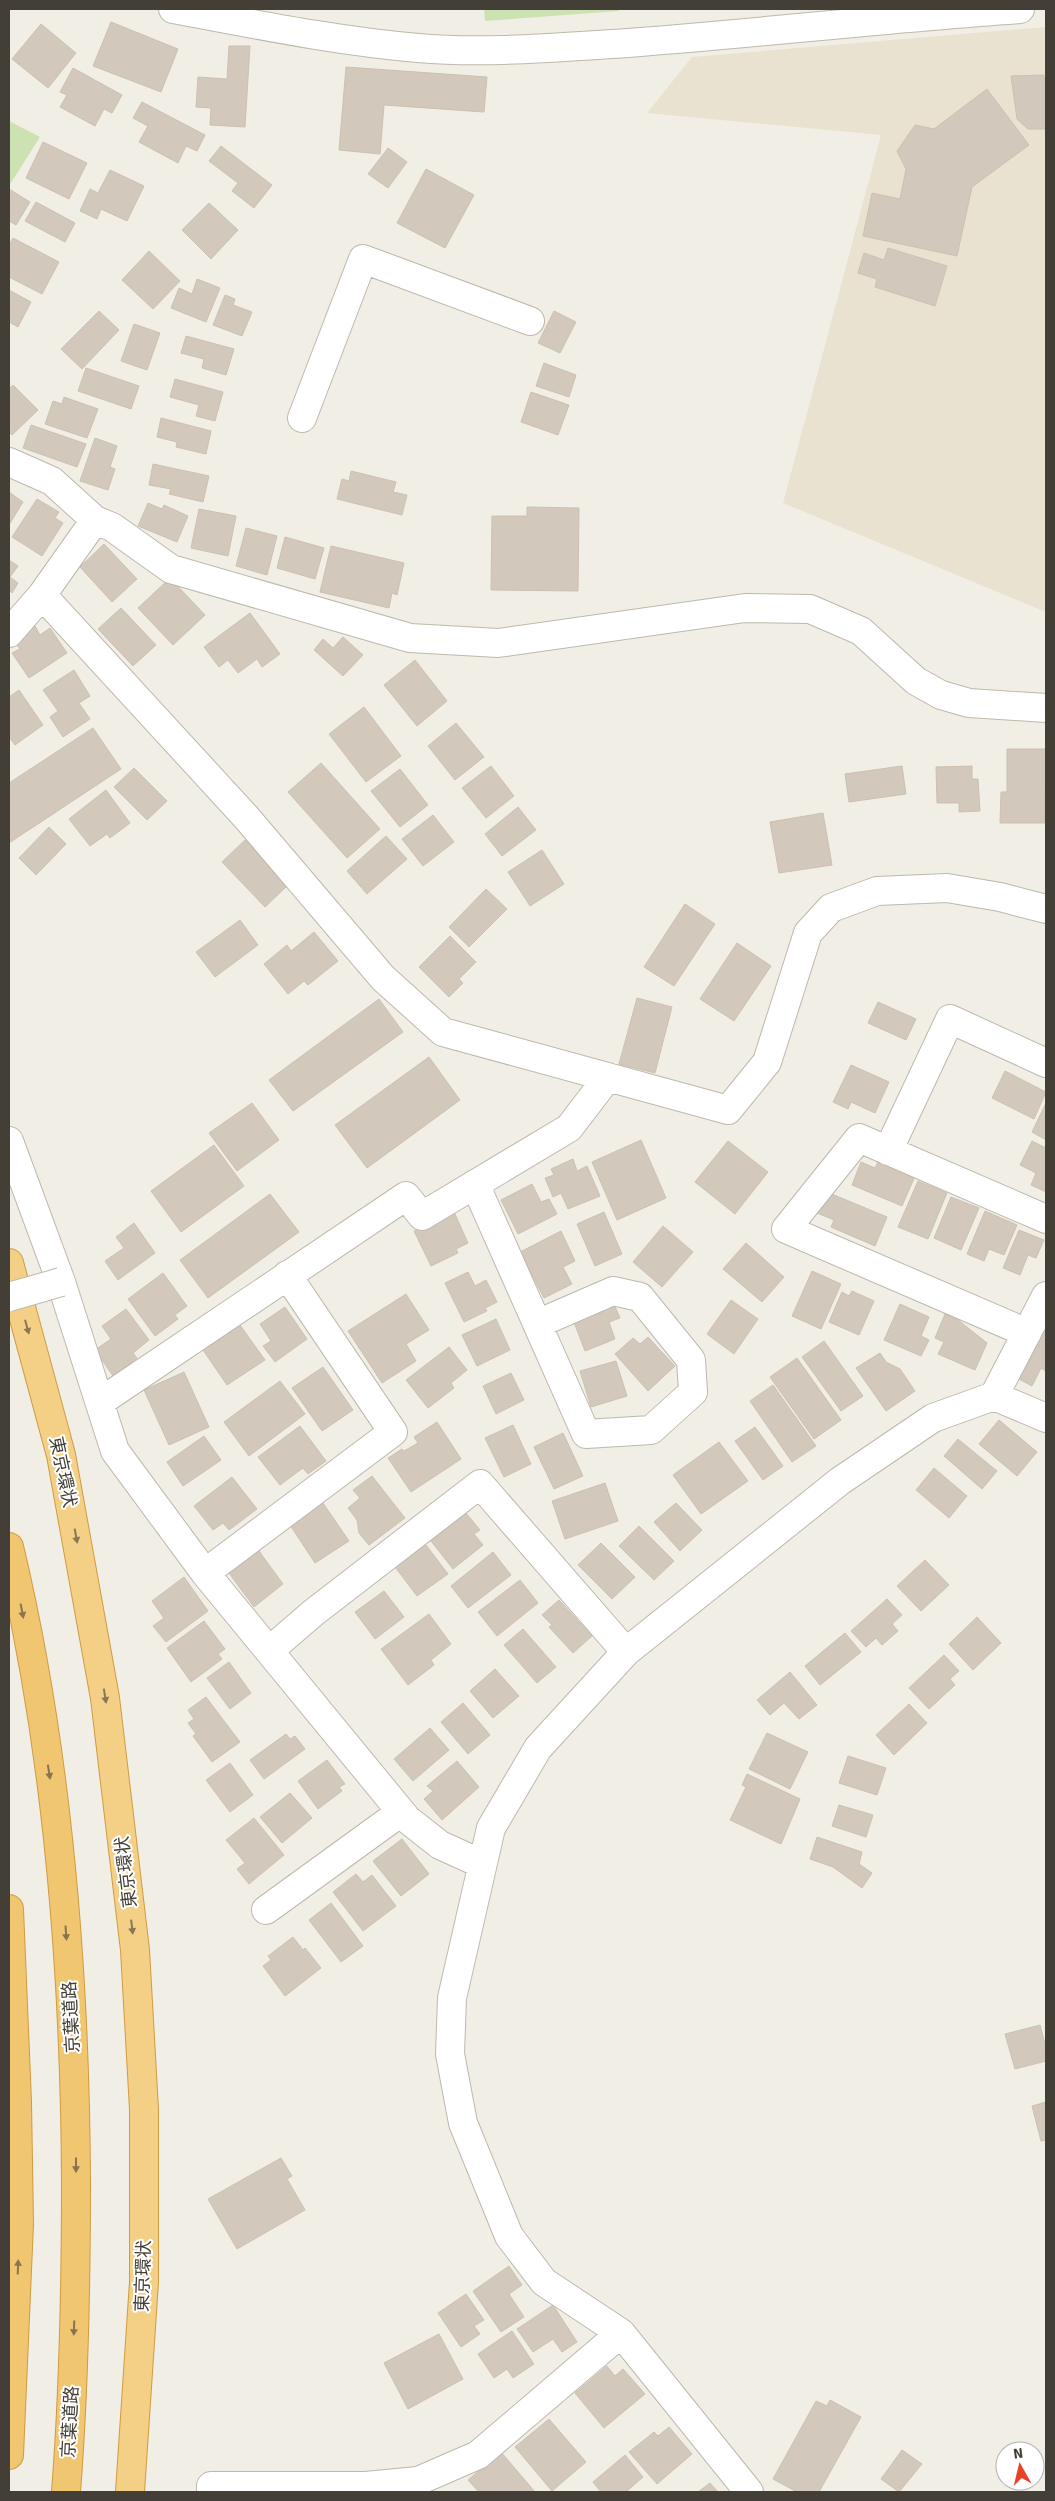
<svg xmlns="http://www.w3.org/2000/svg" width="1055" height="2501" font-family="Signika,'Noto Sans JP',sans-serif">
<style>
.education{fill:#e9e2d1}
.green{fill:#cde2b2}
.building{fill:#d2c9bc;stroke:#ccc1b0}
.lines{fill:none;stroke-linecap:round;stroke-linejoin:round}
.minor-casing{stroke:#bfb8ac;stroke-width:30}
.tertiary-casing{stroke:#bfb8ac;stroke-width:30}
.trunk-casing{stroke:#cf9b42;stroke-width:30}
.motorway-casing{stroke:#cf9b42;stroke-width:30}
.minor{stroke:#fff;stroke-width:28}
.tertiary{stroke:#fff;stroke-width:28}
.trunk{stroke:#f3d086;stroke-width:28}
.motorway{stroke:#f1c671;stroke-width:28}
.minor-bridge-casing{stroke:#bfb8ac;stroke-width:30;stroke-linecap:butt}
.minor-bridge{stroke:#fff;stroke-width:28}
.oneway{fill:#897856}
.oneway2{fill:#89744e}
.labels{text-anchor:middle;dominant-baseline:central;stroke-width:4;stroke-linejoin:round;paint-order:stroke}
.street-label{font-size:18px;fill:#433e36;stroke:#fff}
</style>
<rect width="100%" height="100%" fill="#f1eee6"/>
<path class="education" d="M1046,27V612L783,503L881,135L647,113L692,57Z"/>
<path class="green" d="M484,9H618L619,11L485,21Z
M9,121L40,137L9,186Z"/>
<path class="building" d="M111,22L178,49L161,92L93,66Z
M41,24L76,53L48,88L12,59Z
M229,46H250L245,127L210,125L211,108L196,107L198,77L227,79Z
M346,67L487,77L484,112L384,105L380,154L339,150Z
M73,68L122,95L112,113L104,109L95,126L60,107L67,95L60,92Z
M1044,75V78H1046V129H1028L1017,119L1011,76Z
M987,89L1029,145L972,187L957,256L863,236L872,193L900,199L906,169L897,151L915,125L934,129Z
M142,102L205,135L197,151L186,146L178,163L139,142L148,126L133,118Z
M43,142L87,163L69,199L26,178Z
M221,146L272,185L254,208L232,191L238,183L209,161Z
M388,148L407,162L388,188L368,174Z
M426,169L474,195L445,248L397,223Z
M110,170L144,186L127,221L101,209L97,219L80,211L90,189L98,193Z
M9,189L30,202L16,225L9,221Z
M36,202L75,223L65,242L25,221Z
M209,203L238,230L211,259L182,230Z
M13,238L59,262L42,294L9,277V246Z
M888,248L947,266L935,306L875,287L877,279L858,273L864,253L884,260Z
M149,251L180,281L153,309L122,280Z
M197,279L220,288L206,322L171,308L179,288L192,294Z
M9,290L31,302L18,327L9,322Z
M225,295L235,299L233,305L252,312L242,336L213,325Z
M99,311L119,330L82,369L61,349Z
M554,311L576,322L560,353L538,343Z
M134,324L160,333L147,370L121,361Z
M186,336L234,349L226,375L202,368L204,359L181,353Z
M544,363L576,375L569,397L536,386Z
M86,368L139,386L131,409L78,391Z
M175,379L223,392L215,421L196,416L199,405L170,397Z
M13,385L38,410L12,435L9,432V389Z
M531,392L569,405L558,435L521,422Z
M64,397L98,409L87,438L45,424L53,401L62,404Z
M161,418L211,431L206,454L176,447L177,442L157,437Z
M31,425L86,444L77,467L23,448Z
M95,438L117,446L110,467L115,469L108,490L80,481Z
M153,464L209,476L203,502L169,494L171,489L149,485Z
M351,471L396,482L393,492L407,495L402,515L337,499L342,479L349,481Z
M9,492L23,502L9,525Z
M37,499L59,512L55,518L63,523L42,556L12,537Z
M148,503L162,509L164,505L188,516L177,542L138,526Z
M527,507L579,508L578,591L491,590L492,516H527Z
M199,509L236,516L228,556L191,548Z
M246,528L277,536L267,575L236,566Z
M285,537L324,548L315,579L277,568Z
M104,544L137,579L112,602L80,567Z
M331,546L404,563L397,595L392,593L389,608L320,592Z
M9,560L18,566L10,577L18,583L12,593L9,590Z
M170,578L205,615L173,645L138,608Z
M121,608L156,645L133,666L98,629Z
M250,613L280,654L262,667L257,659L238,673L228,660L219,667L204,647Z
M35,626L40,635L50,628L67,653L29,678L12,653L20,649L13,640Z
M343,637L363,655L343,676L314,650L323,639L333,648Z
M415,660L447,701L417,726L384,685Z
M74,670L90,696L79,703L90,719L63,737L50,717L58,711L43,690Z
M19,690L43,725L15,745L9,737V697Z
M364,707L401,756L366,782L329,734Z
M456,723L484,757L455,780L428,746Z
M93,728L121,769L9,843V783Z
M1007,749H1046L1045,823H1000L1001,792H1007Z
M321,763L380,829L347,858L288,792Z
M491,766L514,796L486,818L462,788Z
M902,766L906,794L849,802L845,774Z
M972,766V779H978L980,811L959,812V803H937L936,767Z
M134,768L167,801L147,820L114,787Z
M400,769L428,805L400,827L371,791Z
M106,790L130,823L110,838L107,834L90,846L69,819Z
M518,807L536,830L502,856L485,834Z
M823,813L832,865L779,873L770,822Z
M433,815L454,842L423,866L402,839Z
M49,827L66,844L36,875L19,858Z
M386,836L407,859L367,894L347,871Z
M245,840L288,885L265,907L222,862Z
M542,850L564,884L530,906L508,872Z
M486,889L507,909L469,947L449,927Z
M685,904L715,924L674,986L644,967Z
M240,920L258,945L215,977L196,952Z
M314,932L338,961L308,985L304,981L288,994L264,964L287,945L291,951Z
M450,936L476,962L459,979L463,983L449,997L419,967Z
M737,943L771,966L734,1021L700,999Z
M637,998L672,1007L655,1073L619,1064Z
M379,999L403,1032L293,1111L269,1080Z
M878,1002L916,1019L906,1040L868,1023Z
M429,1057L460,1100L367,1168L335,1125Z
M851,1065L889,1082L875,1113L851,1102L848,1109L833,1102Z
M1005,1071L1046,1092L1034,1119L992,1098Z
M252,1103L279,1140L237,1171L209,1133Z
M1046,1103V1140L1032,1132Z
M641,1140L666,1198L617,1220L592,1162Z
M728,1141L768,1172L735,1214L695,1182Z
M1032,1141L1046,1148V1192L1031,1185L1036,1173L1020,1165Z
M214,1145L244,1186L181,1232L151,1191Z
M573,1159L577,1171L587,1166L600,1196L568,1209L561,1193L553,1197L545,1178L554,1175L551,1169Z
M879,1160L915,1176L902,1206L852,1185L861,1162L875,1168Z
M918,1181L947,1193L928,1239L898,1227Z
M532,1184L541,1202L549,1199L557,1214L518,1234L501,1200Z
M827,1192L887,1217L875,1246L831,1227L834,1220L817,1213Z
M270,1194L299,1232L208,1298L180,1260Z
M951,1197L979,1208L961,1250L934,1238Z
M985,1211L1017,1225L1004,1255L989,1249L984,1261L967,1254Z
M454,1212L468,1243L456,1249L458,1253L431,1266L414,1231Z
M604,1212L622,1254L595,1266L577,1224Z
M134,1223L155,1253L118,1280L105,1261L124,1248L116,1237Z
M663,1226L693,1252L662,1287L633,1262Z
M1019,1230L1044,1240L1036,1258L1028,1255L1020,1275L1003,1268Z
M561,1231L575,1261L563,1267L572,1284L544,1298L520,1252Z
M746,1243L784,1277L762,1302L723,1269Z
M812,1271L841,1284L821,1329L792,1316Z
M468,1272L475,1286L486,1280L497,1302L485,1308L487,1311L464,1322L445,1283Z
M163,1273L187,1306L175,1315L178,1319L155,1336L128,1299Z
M852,1291L874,1301L859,1335L829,1322L842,1292L849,1296Z
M406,1294L429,1330L406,1344L416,1361L382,1383L348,1331Z
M731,1300L758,1319L734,1354L707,1334Z
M613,1302L620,1318L609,1322L615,1339L585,1351L572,1317Z
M900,1304L929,1317L921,1336L929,1340L921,1356L884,1340Z
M285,1307L307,1339L275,1362L263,1346L271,1341L260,1324Z
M126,1309L149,1340L133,1353L137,1358L113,1376L95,1350L111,1339L102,1326Z
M945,1314L958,1320L987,1343L975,1370L938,1354L944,1342L935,1338Z
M496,1319L510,1350L477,1366L462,1335Z
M240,1325L265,1360L227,1385L203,1350Z
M1041,1331L1046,1333V1371L1041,1368L1032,1386L1017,1378Z
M648,1337L675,1366L648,1391L615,1354L633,1338L640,1344Z
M824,1341L863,1396L841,1411L802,1357Z
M449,1347L467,1370L451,1383L454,1388L428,1408L406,1380Z
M880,1353L886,1362L900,1369L915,1391L886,1411L856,1368Z
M797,1358L841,1420L814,1439L770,1377Z
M616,1361L627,1396L591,1407L580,1371Z
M323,1367L353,1410L322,1431L292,1388Z
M184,1372L209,1427L169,1445L144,1390Z
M511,1373L524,1400L496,1414L483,1386Z
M280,1381L305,1414L249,1456L224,1422Z
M773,1385L816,1446L792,1462L750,1401Z
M999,1420L1037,1452L1017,1476L979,1444Z
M437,1422L461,1459L411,1492L388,1458L402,1449L404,1451L418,1443L414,1437Z
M513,1425L531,1464L504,1477L485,1438Z
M300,1426L326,1461L308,1474L303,1468L280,1485L258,1457Z
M755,1427L783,1466L763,1480L735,1441Z
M563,1433L583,1476L554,1489L534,1447Z
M204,1436L221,1460L183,1486L167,1462Z
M958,1439L997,1471L982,1489L944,1456Z
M719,1442L748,1481L701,1514L673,1475Z
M934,1468L967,1496L949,1518L916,1490Z
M372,1476L405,1518L369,1545L359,1533L357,1520L348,1508L360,1498L353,1490Z
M232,1477L257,1509L229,1530L223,1523L213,1530L194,1506Z
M605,1483L618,1521L565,1539L552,1501Z
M323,1503L349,1541L315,1563L290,1525Z
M676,1503L702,1530L680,1551L654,1522Z
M466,1513L480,1530L474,1534L483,1545L453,1569L431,1541Z
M639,1526L674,1561L654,1580L619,1546Z
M601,1543L635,1577L612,1599L578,1565Z
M426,1545L448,1574L417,1596L395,1567Z
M259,1551L283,1584L254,1607L229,1573Z
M493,1552L511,1575L468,1608L451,1586Z
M925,1560L949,1585L921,1611L897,1586Z
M184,1577L208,1611L166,1642L153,1626L164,1618L152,1601Z
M520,1580L538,1603L497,1636L478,1612Z
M384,1591L404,1617L375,1639L355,1612Z
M887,1599L902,1615L892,1624L898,1631L882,1645L876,1638L866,1647L851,1631Z
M559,1600L592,1636L573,1653L549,1627L552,1625L542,1615Z
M429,1614L451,1644L431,1660L434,1665L408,1685L381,1649Z
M977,1617L1001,1643L973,1670L949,1644Z
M204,1621L225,1649L218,1654L222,1659L191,1682L167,1648Z
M523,1629L556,1667L537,1683L504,1645Z
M845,1633L861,1652L820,1685L805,1666Z
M944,1655L959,1671L950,1679L955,1685L929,1709L909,1688Z
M229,1662L251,1693L230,1709L207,1678Z
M495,1669L519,1696L493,1718L470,1691Z
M790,1672L817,1705L799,1719L784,1703L770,1715L757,1700Z
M206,1697L240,1742L212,1762L193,1736L196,1734L188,1723L194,1719L188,1710Z
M463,1703L490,1735L468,1754L441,1722Z
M909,1704L927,1723L894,1755L876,1735Z
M430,1728L449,1750L413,1781L394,1759Z
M767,1733L808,1752L790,1789L749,1769Z
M286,1734L290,1739L295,1736L305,1749L264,1779L250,1760Z
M848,1756L886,1768L877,1795L839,1783Z
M327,1760L345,1784L339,1787L342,1791L318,1809L298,1781Z
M457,1761L479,1787L442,1820L424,1799L433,1791L427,1786Z
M230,1763L253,1795L230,1812L206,1780Z
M747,1774L800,1799L781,1844L730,1820L746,1787L742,1785Z
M290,1793L312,1818L282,1843L260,1817Z
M839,1805L873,1815L866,1837L832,1826Z
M254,1818L284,1855L249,1884L237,1869L245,1863L226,1840Z
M817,1837L862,1852L859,1864L872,1873L862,1888L833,1867L810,1859Z
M402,1839L429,1874L401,1896L373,1861Z
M356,1874L363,1882L372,1875L396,1906L363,1931L333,1892Z
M331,1903L363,1946L341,1962L309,1920Z
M293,1937L303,1950L305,1948L321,1968L285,1996L263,1966L271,1960L268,1956Z
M1040,2025L1046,2047V2061L1015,2069L1005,2034Z
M1046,2102V2140L1041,2141L1032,2106Z
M281,2158L292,2176L287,2179L305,2210L237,2249L208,2199Z
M509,2266L522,2285L509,2294L524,2317L501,2332L473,2291Z
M466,2294L484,2320L474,2326L480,2334L461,2347L438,2313Z
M553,2305L577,2342L562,2352L553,2339L533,2352L517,2329Z
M512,2331L534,2364L513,2378L507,2369L494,2378L478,2354Z
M439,2334L463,2379L408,2409L384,2363Z
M607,2366L615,2376L623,2369L645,2394L604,2428L575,2393Z
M830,2400L861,2417L819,2492H797L773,2479L816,2401L827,2406Z
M549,2419L586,2462L552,2491L515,2447Z
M669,2427L692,2454L657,2484L629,2452L654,2432L658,2436Z
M902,2450L922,2464L899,2492L881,2479Z
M501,2452L535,2492H479L468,2480Z
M625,2455L643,2477L627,2491L629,2492H601L593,2482Z
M710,2483L718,2492H698Z"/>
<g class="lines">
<g class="minor-casing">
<path id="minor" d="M302,418L363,259L530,321
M9,462L52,481L95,520L112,527L171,569L410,638L498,643L745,608L810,609L861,631L916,681L941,695L969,703L1046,708
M95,520L42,595L246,817L383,978L443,1032L728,1110L767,1062L808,933L831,908L877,891L947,888L1000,897L1046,909
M9,633L42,595
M9,1141L61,1282L115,1451L205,1573L407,1819L440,1845L482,1864
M888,1151L950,1019L1046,1063
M475,1184L586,1434L651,1430L693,1392L691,1360L640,1297L613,1291L537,1324
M1027,1333L786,1229L859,1138L1046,1219
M994,1396L1046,1418
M100,1402L406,1196L422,1216L569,1128L608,1077
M205,1573L393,1432L287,1275
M269,1651L313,1613L480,1484L626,1652
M266,1910L401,1812
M211,2492V2486H366L418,2481L478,2455L621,2333
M749,2492L621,2333L544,2282L509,2236L463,2123L450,2054L452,1998L491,1828L538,1748L626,1652L840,1481L933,1418L994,1396L1046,1296"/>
</g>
<g class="tertiary-casing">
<path id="tertiary" d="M173,9C254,24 336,41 418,48C487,54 558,47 628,43C759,33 889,18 1020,9"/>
</g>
<g class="trunk-casing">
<path id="trunk" d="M9,1263L61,1455L105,1698L135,1950L144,2109V2282L130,2492"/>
</g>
<g class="motorway-casing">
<path id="motorway" d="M9,1547C58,1752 75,1971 76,2182C76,2285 74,2389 66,2492
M9,1909L17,2102L19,2224L9,2455"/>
</g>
<use href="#minor" class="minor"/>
<use href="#tertiary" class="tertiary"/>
<use href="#trunk" class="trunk"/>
<use href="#motorway" class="motorway"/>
<g class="minor-bridge-casing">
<path id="minor-bridge" d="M9,1297L61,1282"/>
</g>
<use href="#minor-bridge" class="minor-bridge"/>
</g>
<defs><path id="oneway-solid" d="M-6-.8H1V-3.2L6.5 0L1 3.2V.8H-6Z" transform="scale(1.25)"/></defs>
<g class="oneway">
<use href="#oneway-solid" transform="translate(27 1327) rotate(75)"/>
<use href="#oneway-solid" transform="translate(76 1536) rotate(80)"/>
<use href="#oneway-solid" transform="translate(105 1696) rotate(81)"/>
<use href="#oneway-solid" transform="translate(132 1927) rotate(83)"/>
</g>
<g class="oneway2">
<use href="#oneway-solid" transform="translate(22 1611) rotate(79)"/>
<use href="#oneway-solid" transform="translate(49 1772) rotate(81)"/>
<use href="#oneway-solid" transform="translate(66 1933) rotate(86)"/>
<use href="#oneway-solid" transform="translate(76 2165) rotate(90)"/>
<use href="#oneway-solid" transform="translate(18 2267) rotate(-88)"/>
<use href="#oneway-solid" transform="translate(74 2328) rotate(92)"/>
</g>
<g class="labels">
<g class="street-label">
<text transform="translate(63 1472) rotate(78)">東京環状</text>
<text transform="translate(126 1872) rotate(-97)">東京環状</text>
<text transform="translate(71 2017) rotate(-93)">京葉道路</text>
<text transform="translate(143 2276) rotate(-88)">東京環状</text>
<text transform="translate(70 2422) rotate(-87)">京葉道路</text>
</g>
</g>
<rect width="1055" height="2501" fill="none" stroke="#433e36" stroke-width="20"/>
<g transform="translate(1020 2466) rotate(352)"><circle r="24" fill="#ffffff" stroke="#b4b2af"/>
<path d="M0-4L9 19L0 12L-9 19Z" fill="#e74327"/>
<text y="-8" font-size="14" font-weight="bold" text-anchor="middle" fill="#433e36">N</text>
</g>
</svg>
